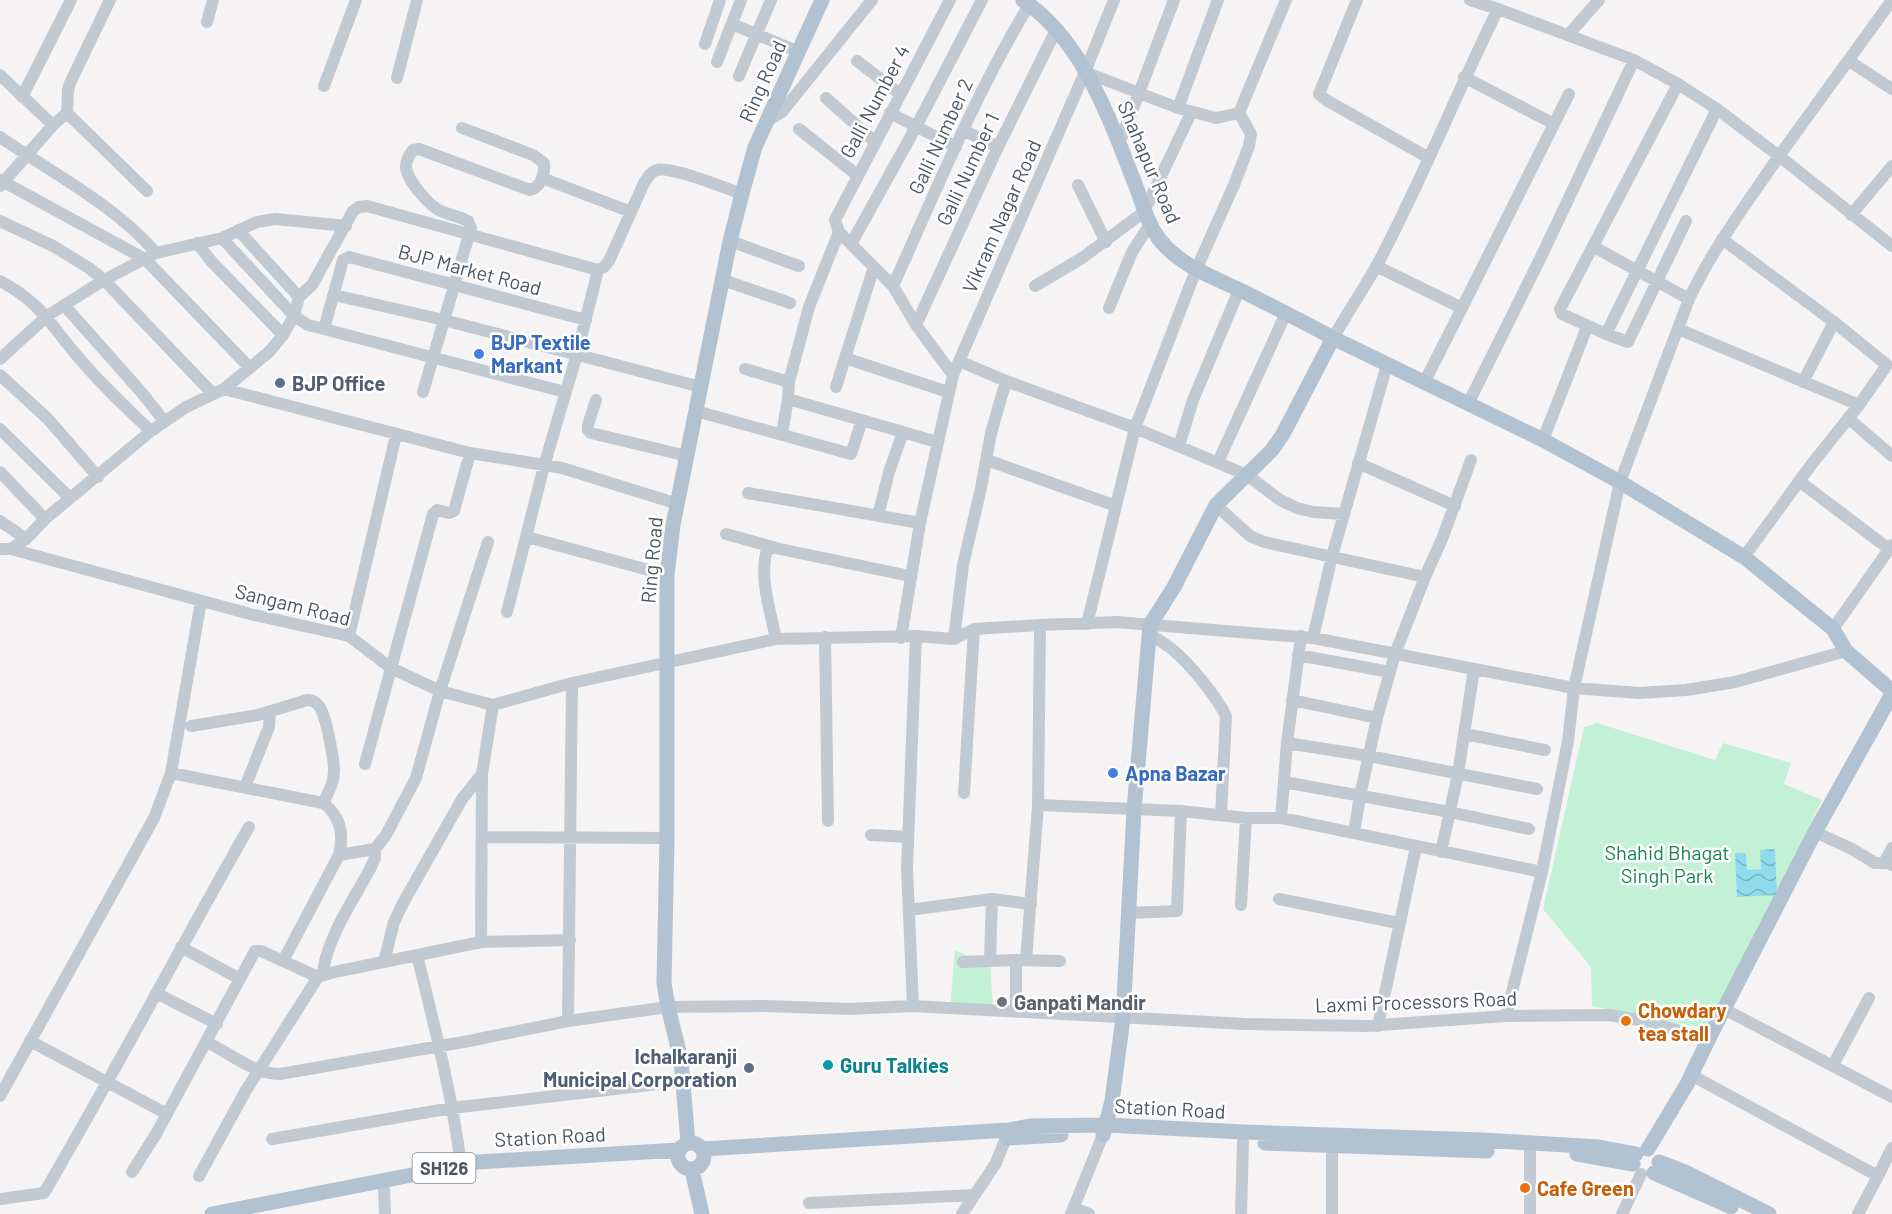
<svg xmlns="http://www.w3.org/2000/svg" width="1892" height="1214" font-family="Barlow,sans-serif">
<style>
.green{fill:#c3f1d5}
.water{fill:url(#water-waves)}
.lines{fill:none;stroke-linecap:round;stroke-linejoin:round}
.minor{stroke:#c1cad2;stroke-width:12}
.major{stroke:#b3c2d1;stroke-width:15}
.shop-dot{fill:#3f7fe0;stroke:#fff;stroke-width:2}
.service-dot{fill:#5c6f8a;stroke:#fff;stroke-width:2}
.worship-dot{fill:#6b7280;stroke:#fff;stroke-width:2}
.food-dot{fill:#e8710a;stroke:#fff;stroke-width:2}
.culture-dot{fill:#0f9aa8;stroke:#fff;stroke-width:2}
.labels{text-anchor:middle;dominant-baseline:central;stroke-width:5;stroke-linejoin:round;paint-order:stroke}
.shield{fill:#fff;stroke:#808990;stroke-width:1.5}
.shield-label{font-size:18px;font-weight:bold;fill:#4a5661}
.street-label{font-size:20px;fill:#4a5661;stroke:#fff}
.shop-label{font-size:20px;font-weight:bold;fill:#366cbe;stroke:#fff;text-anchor:start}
.service-label{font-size:20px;font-weight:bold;fill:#4e5e75;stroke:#fff;text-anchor:start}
.park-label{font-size:20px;fill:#17864f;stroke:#fff}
.worship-label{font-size:20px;font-weight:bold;fill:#5b616d;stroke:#fff;text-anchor:start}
.food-label{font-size:20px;font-weight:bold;fill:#c56008;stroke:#fff;text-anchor:start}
.culture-label{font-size:20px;font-weight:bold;fill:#0d838f;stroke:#fff;text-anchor:start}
</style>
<defs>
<pattern id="water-waves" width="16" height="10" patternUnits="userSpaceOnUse" patternTransform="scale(1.5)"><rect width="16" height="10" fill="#90daee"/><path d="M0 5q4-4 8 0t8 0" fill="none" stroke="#78b4c4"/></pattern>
</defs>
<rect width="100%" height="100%" fill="#f5f3f3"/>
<path class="green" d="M1597,723L1715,760L1723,743L1791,763L1784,784L1822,800L1709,1029L1592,1006L1591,967L1543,909L1584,727Z
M955,950L977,960L990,957L993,1012L950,1009Z"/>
<path class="water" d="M1775,849L1777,895L1737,897L1735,853H1746L1747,870L1761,869L1760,850Z"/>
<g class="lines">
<path class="minor" d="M950,0L835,220L839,232L893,286L916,325L953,375
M1218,0L1178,108L1216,118L1239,113L1251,134L1249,146L1234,185L1196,270L1135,428L1247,475L1280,500L1297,508L1313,512L1344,514
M1357,0L1319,94L1326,100L1429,158
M1470,0L1498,9
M207,22L213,0
M732,24L799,52
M1568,35L1599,0
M705,44L720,0
M857,61L900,94
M1849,61L1892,89
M717,62L741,0
M1085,72L1139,93L1174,0
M0,75L53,125
M739,76L771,0
M1464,77L1554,124
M397,78L417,0
M1678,84L1560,309L1562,314L1606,334L1717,109
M324,86L356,0
M22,97L71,0
M826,98L875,142
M67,113L147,191
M890,113L956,147
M1239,113L1286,0
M769,120L782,112L872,0
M799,129L857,175
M963,130L998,147
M0,137C52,173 115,205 156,253
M1119,144L1139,93L1178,108
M542,178L631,212
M0,180L145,259L249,367
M1078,185L1106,242
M0,186L53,125L67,113L68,90L70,83L110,0
M1851,215L1892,166
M0,221L53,246L89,268L104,280L213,394
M238,230L299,297
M222,238L294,316L308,325L324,329
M1722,239L1834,322L1887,365L1859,405L1811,465L1744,557
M730,241L799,266
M197,243L212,262L283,335
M851,244L916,127L982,0
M1594,247L1689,299
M1376,266L1462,308L1569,94
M874,267L845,358L948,392
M723,280L790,303
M0,281C42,303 50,325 79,358C101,384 126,408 151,431
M893,286C936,191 975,94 1029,5
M1035,286L1082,258L1144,212L1191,113
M334,295L444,320L701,387
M64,305L142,393L164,421
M1109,308L1132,252L1150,224
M916,325L998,147L1056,30
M1678,329L1859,405
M1606,334L1628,342L1686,221
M1333,338C1347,314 1362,291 1376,267C1421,183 1456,94 1498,9L1634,60L1678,84L1717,109L1779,156L1892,0
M0,359L47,316L104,280L156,253L222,238L257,222L276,219L346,226
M959,361L1006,381L1135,428L1116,506
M745,369L789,382
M0,375L48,419L98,477
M1425,381L1462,308
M1803,382L1834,322
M836,387L845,358
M224,389L470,453L562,468L678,504
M423,392L471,228L468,221C460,217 450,215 441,211C429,206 407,180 406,167C406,161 409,155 413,150L419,149L530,190C541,187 545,174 544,163L533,155L462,128
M565,392L324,329L343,260L349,257L586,320
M788,399L903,432
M596,400L588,425V430L591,433L687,456
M1468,404L1542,255L1634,60
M696,411L851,454L862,420
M1848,418L1892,456
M0,429L70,498
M782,434L788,399L789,382L809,307L839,232
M1543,440L1587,327
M1179,446L1193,400L1239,290
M987,460L1116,506L1087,624
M1218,462L1286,313
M1358,463L1455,506
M0,472L45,519
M1799,481L1889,549
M748,493L920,523
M1216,505L1250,536L1264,542L1425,577L1395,654L1377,718L1292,700
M878,516L889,472L903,432L937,442
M0,521L26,539
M726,534L780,549L910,576
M527,537L667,575
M768,546C758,576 770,609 776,639
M0,549H11L250,614L349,636L391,668L440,691L493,705L572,683L776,639L916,636L954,639L974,629L1040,625L1117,622L1313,638L1574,688L1639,693L1686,690L1735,682L1846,651
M11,549L26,539L45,519L151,431L186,407L224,389L269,352L283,335L294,316L299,297L312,285L353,211L359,207L367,206L598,270L604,267L609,261L644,183C648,177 650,172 657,170C671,166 726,188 742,194
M1425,577L1442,539L1471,460
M507,612L544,466L577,354L598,270
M1833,629L1892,545
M1150,634C1157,639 1166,644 1173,650C1190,664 1216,696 1226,716L1221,815
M349,636L396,435
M825,637L828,821
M901,638L920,523L953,375L1085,72L1114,0
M1313,638L1332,556L1387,365
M954,639L963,565L981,488L991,433L1006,381
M1298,655L1390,672
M191,726L258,715L307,700C312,700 316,702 319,706C326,715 334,759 334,771C334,783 328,793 323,803
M1465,734L1545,750
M1287,743L1369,756L1537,789
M365,764L433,514L437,510L449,513L454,511L470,453
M171,773L323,803C341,816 344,834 339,855
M1284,782L1450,812L1529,829
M245,787L269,727L270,711
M964,793L974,629
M1038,805L1181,811L1246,818H1281L1542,872
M1281,818L1287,743L1301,636
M1815,832L1852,849L1875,863H1887L1885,861L1892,865
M1354,833L1360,796L1377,718
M871,835L908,837
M483,837L667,838
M1441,852L1458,774L1474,669
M1885,861L1892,848
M1279,899L1398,923
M1241,905L1246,818
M909,910L992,899L1031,904
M1129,913L1177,911L1181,811
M481,942L570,940
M181,947L240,979
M417,955C434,1024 452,1094 461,1165
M1026,960L1038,805L1040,625
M283,961L318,977
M990,961L992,899
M384,962L394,922L402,905L462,799L482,774
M963,962L1016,960L1060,961
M323,974C325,941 354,899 370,869L375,858V849
M156,993L217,1024
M913,1006L907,868L916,636
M1724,1009L1892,1097
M1016,1012V960
M1506,1016L1542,872L1568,741L1574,688L1620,482L1689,299C1713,248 1747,203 1779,156L1892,246
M568,1021L572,683
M1378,1026L1416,847
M30,1041L167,1114
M207,1042C229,1053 254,1074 280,1074L469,1041L568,1021L668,1007L765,1006L850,1009L913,1006L1246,1024L1365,1026L1506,1016L1609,1015L1651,1022L1708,1040
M1833,1065L1869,998
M1691,1075L1878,1176L1858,1214
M0,1096L154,818L171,773L201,601
M272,1139L452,1108L684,1081
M1332,1147V1214
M132,1172L156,1134L255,951H261L283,961L339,855L375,849L386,835L416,778L440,691L488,542
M199,1176L245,1092L318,977L330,973L481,942L482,774L493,705
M1878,1176L1892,1148
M384,1188L385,1214
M0,1199L44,1193C115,1072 180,948 249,827
M809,1203L974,1195
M1075,1208L1089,1214
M962,1214L996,1163L1009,1130
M1071,1214L1103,1135
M1241,1214L1243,1142
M1530,1214V1152
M1622,1214L1641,1174"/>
<path class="major" d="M1023,0C1083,41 1108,116 1134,181C1142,201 1146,221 1159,239C1181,267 1214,277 1244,292C1274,307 1304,322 1333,338
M1103,1135L1112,1101L1123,1018L1134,810L1150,625L1174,587L1216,505L1272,450L1283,434L1333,338L1543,440L1620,482L1744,557L1833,629L1846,651L1892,691
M1007,1138L1061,1135
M678 1156a13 13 0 1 1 26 0a13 13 0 1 1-26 0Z
M688,1143L681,1060L668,1007L664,983L667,838V575L673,525L730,241L742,194L755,147L822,0
M1265,1143L1487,1151
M703,1149L1009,1130L1031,1126L1106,1125L1243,1132L1482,1140L1599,1147L1636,1154
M1648,1149L1687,1084L1708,1040L1815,832L1892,694
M1577,1154L1633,1164
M1659,1162L1685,1172L1769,1214
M692,1170L702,1214
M1654,1173L1731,1207
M212,1214L478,1162L679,1150"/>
</g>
<g class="shop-dot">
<circle cx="479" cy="354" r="6"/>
<circle cx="1113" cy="773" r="6"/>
</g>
<g class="service-dot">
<circle cx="280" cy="383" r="6"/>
<circle cx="749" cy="1068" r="6"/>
</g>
<circle class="worship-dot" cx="1002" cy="1002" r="6"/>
<g class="food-dot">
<circle cx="1626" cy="1021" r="6"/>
<circle cx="1525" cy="1188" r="6"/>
</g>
<circle class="culture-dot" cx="828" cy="1065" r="6"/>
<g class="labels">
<rect class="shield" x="412.5" y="1153" width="63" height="30" rx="4.5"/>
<g class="shield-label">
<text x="444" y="1168">SH126</text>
</g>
<g class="street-label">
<text transform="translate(762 81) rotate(-66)">Ring Road</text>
<text transform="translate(874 101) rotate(-62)">Galli Number 4</text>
<text transform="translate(940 136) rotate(-65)">Galli Number 2</text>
<text transform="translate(1150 162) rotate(67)">Shahapur Road</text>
<text transform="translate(967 169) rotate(-65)">Galli Number 1</text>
<text transform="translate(1001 216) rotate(-66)">Vikram Nagar Road</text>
<text transform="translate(470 269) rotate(15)">BJP Market Road</text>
<text transform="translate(651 560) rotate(-85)">Ring Road</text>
<text transform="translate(293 604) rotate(14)">Sangam Road</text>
<text transform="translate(1416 1001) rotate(-2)">Laxmi Processors Road</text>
<text transform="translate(1170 1108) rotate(3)">Station Road</text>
<text transform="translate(550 1136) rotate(-3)">Station Road</text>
</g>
<g class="shop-label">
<text x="491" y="342">BJP Textile<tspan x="491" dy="23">Markant</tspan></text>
<text x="1125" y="773">Apna Bazar</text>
</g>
<g class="service-label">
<text x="292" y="383">BJP Office</text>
<text x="737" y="1056" text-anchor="end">Ichalkaranji<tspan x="737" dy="23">Municipal Corporation</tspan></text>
</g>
<g class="park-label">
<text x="1667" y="852">Shahid Bhagat<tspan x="1667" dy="23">Singh Park</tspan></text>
</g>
<g class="worship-label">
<text x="1014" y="1002">Ganpati Mandir</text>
</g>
<g class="food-label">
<text x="1638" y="1010">Chowdary<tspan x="1638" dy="23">tea stall</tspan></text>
<text x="1537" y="1188">Cafe Green</text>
</g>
<g class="culture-label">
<text x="840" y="1065">Guru Talkies</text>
</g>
</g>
</svg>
